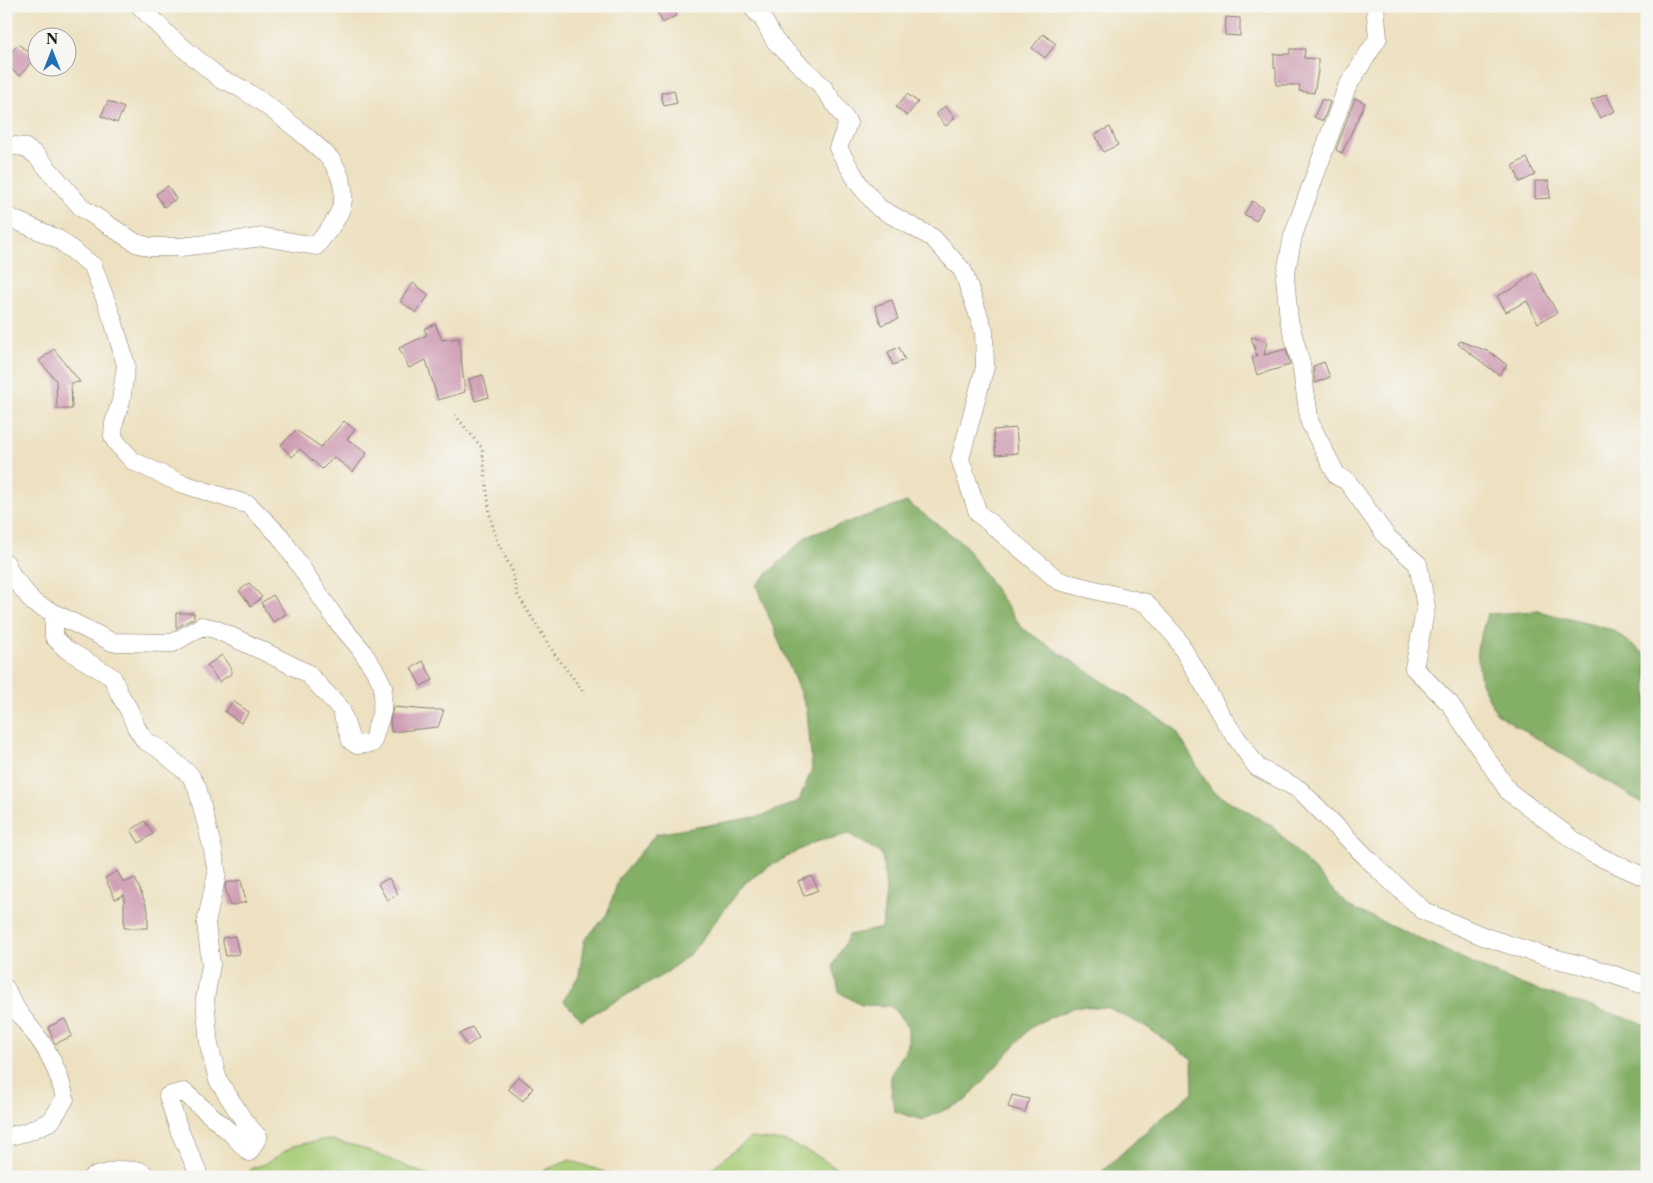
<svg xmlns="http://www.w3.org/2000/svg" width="1653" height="1183" font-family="'Libre Caslon Text',serif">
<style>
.green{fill:#a6cb75;stroke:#617448}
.forest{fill:#84af66;stroke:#506641}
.building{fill:#cc99b0}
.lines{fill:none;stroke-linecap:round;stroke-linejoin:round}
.minor-casing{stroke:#847e6e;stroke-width:19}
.path{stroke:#847e6e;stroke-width:3;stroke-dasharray:1 4;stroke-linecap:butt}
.minor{stroke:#fff;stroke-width:18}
</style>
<rect width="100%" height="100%" fill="#f6f6f2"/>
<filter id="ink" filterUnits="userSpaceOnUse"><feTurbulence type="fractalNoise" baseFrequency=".02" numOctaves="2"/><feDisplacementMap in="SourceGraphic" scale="10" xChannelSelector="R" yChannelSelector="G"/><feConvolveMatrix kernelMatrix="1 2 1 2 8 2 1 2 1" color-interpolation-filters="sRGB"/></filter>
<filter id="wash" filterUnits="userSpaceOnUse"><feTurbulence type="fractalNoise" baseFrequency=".0096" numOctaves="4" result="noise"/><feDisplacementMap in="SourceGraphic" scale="20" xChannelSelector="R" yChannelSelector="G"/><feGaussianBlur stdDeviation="1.12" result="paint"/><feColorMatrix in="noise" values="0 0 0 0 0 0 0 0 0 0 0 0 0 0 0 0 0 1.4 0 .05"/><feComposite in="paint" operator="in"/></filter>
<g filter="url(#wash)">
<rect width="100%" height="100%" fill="#ede1c1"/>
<path class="green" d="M751,1138L784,1141L816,1155L849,1177H704L724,1158Z
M327,1139L360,1147L432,1177H245L252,1168L265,1164L293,1146Z
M570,1160L618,1177H527Z"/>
<path class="forest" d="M907,502L964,544L1022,628L1175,729L1212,791L1272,826L1348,906L1514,982L1647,1025V1177H1096L1145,1132L1193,1092L1192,1059L1148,1028L1109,1008L1077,1006L1033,1025L965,1101L922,1120L894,1111L890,1076L908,1046V1027L891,1006L861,1005L839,992L833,965L849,935L882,928L886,891L882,854L849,834L815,842L768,867L745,883L691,953L666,973L582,1020L563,1001L579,975L584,941L607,914L619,878L656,834L761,816L799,801L812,769L807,710L756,585L807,536Z
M1538,611L1613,630L1647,656V806L1497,714L1481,683L1477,649L1487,614Z"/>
<g id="blocks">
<path class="building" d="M654,6H672L677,15L663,23Z
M1226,17L1240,18V36L1225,35Z
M1043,34L1056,44L1045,58L1032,48Z
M18,44L35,57L20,76L6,66V59Z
M1290,49H1305L1304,58L1318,59V71L1314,93L1299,91L1300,85H1276V68H1274V54H1290Z
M674,90L677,103L664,106L661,93Z
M907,94L918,102L907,116L896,107Z
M1606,94L1615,111L1600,118L1591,101Z
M1355,98L1365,103L1342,153L1336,150Z
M1322,99L1330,102L1323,121L1314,117Z
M108,101L124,108L117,123L101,116Z
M945,106L955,118L946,126L936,114Z
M1110,127L1118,145L1103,152L1095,134Z
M1527,158L1535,175L1520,182L1513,165Z
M1535,181H1549L1550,198L1535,199Z
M168,186L176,199L164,207L156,194Z
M1252,201L1263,208L1256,221L1244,214Z
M1535,272L1557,313L1538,323L1527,301L1506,312L1497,296L1512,289Z
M413,283L429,295L416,313L400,301Z
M892,300L898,319L881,325L875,306Z
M435,324L442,340L459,338L465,392L438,400L426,360L409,368L399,348L427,335L424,329Z
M1251,337L1267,341L1264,355L1286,349L1290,365L1257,375L1252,358L1257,356Z
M1460,341L1490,352L1507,365L1499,375L1458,344Z
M899,347L905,360L893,365L888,352Z
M54,349L80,382L71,383L72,409H57L56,380L39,361Z
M1324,362L1330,377L1315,383L1313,366Z
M483,375L489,397L475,401L469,379Z
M344,421L355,430L347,439L367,453L353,472L334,457L322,469L300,449L292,457L281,445L296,430L321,447Z
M1016,428L1018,453L996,455L993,430Z
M249,583L262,597L251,606L239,591Z
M273,595L286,614L273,622L261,603Z
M176,613H194V618L176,628Z
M222,655L231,669V674L219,682L207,665Z
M423,661L433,680L421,686L411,668Z
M233,701L249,712L241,723L225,712Z
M393,707L429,710H444L438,727L391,732L390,721Z
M145,821L153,834L139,843L131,830Z
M117,871L124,883L135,878L148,910V928H124V895L115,899L105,878Z
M812,876L818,890L804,896L798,881Z
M389,878L398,894L387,900L378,884Z
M241,880L246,902L230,906L225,887L226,883Z
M235,936L239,954L226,956L222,938Z
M65,1019L72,1036L55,1044L48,1027Z
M472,1027L479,1038L467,1046L460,1034Z
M518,1076L533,1088L523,1101L508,1089Z
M1012,1095L1029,1099L1025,1112L1008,1107Z"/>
</g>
</g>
<g filter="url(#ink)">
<use href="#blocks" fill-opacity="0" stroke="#847e6e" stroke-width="1"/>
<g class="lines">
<g class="minor-casing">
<path id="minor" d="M751,6L763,19L775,41L822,86L848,123L838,148L859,184L879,208L933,238L963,271L984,331L985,367L960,459L978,513L1059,581L1146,603L1176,637L1224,720L1257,767L1300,790L1380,871L1424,911L1485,937L1545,956L1593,968L1647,986
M1375,6L1378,38L1347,87L1293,236L1285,277L1289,320L1301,364L1310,423L1337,476L1347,481L1387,537L1418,564L1426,607L1414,668L1450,704L1509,792L1591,853L1647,878
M6,145L24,147L36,155L82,208L136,243L150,247H181L264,237L316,246C329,229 346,212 343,189C342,180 337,169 332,161C319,145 241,81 223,81L170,37L140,6
M6,216L58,239L93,266L113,320L126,365L121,401L114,423L113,436L116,442L133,461L180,483L249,505L280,536L337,621L360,648L377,674L383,686L382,711L372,743L357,745L351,741L341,709L307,673L263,651L215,629L202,626L173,643L112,642L34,603L12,576L6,563
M54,614V637L66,649L112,677L120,695L129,710L136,727L145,741L158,748L190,775L197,787L213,850L217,874L206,923L211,965L205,999L209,1045L218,1080L244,1121L258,1137L249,1152L231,1133L184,1092L168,1096L179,1130L197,1170L196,1177
M6,989C13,1007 24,1020 36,1035C51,1054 60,1076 65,1099L51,1121L27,1132L6,1137
M92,1177L120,1170L140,1171L148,1177"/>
</g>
<path class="path" d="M455,415L482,448L490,515L496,539L512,570L517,594L554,653L585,694"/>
<use href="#minor" class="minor"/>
</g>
</g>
<rect width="1653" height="1183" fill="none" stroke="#f6f6f2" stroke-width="25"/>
<g transform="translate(52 52)"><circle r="24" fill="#f6f6f2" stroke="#9f9f9c"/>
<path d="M0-4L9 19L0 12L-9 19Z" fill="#1f6fb2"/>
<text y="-8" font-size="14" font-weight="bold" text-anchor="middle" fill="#1c1c1c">N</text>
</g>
</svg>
